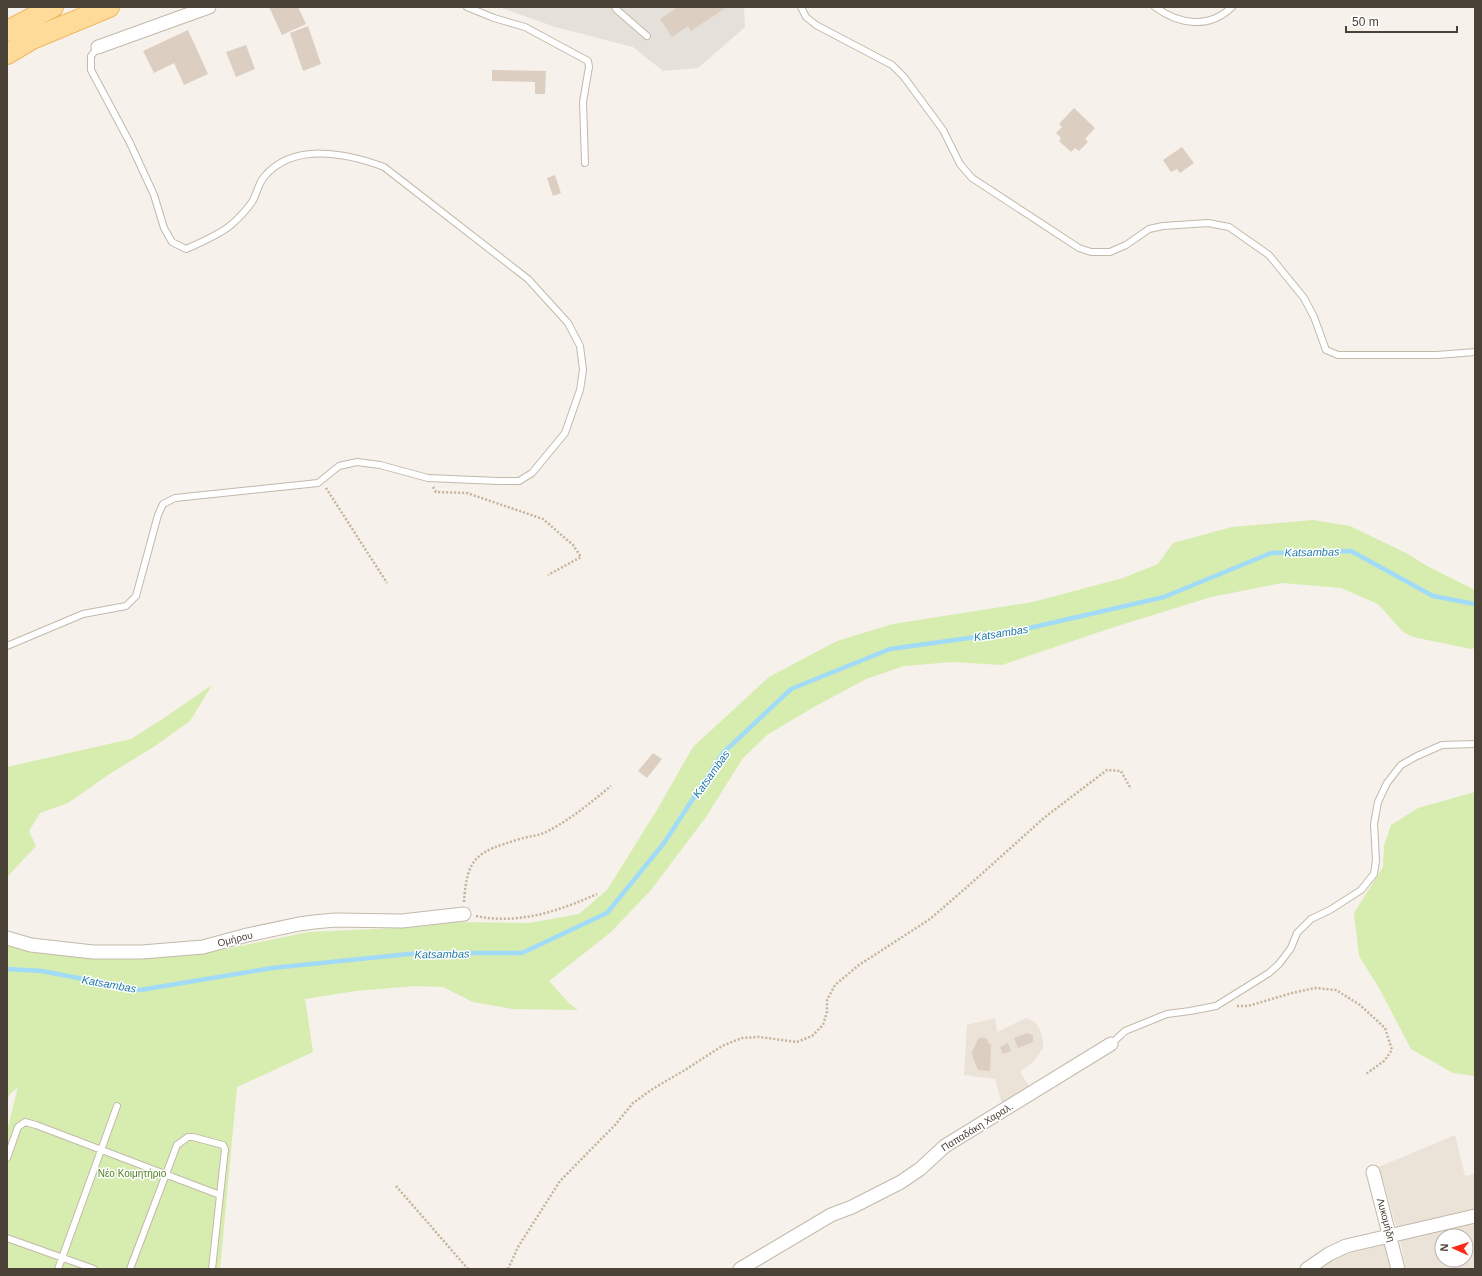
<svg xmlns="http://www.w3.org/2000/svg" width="1482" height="1276" font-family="Arial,sans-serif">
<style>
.residential{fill:#ebe3d7;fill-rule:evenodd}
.industrial{fill:#e6e0db}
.green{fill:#d6edaf}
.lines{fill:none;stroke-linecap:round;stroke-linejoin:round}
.stream{stroke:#a2dbf7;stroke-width:4.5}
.building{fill:#dccfc1}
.lane-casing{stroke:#c3b9ab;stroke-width:8}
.street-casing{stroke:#c3b9ab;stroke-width:15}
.primary-casing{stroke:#efb95f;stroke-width:22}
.path{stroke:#c6b39b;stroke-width:2.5;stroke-dasharray:2 2;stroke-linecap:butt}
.lane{stroke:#fff;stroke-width:6}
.street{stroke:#fff;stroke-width:13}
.primary{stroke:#ffdb9a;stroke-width:20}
.labels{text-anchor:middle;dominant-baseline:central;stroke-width:3;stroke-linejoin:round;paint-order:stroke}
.street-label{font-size:10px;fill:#4b4237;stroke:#fff}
.park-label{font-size:10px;fill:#4f8323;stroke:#fff}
.water-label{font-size:11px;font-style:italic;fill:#227aa7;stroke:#fff}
</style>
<rect width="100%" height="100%" fill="#f6f1ea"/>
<path class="residential" d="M995,1018L997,1032L1026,1018L1035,1022L1039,1028L1043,1040V1048L1034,1061L1020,1072L1029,1086L1002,1104L995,1079L964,1075L967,1025Z
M1455,1135L1465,1176L1475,1174V1212L1397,1230L1379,1167Z
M1475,1222V1269H1406L1400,1240ZM1442,1236H1466V1260H1442Z
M1387,1244L1393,1269H1319L1326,1262L1339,1256Z"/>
<path class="industrial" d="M499,7H744L745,27L698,68L663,71L633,47L555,27Z"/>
<path class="green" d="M1313,520L1350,526L1408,554L1427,566L1475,590V648L1471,649L1413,637L1403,632L1378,604L1341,588L1282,583L1211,597L1105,630L1002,665L952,662L904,666L866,679L814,707L767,735L743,758L706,817L651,890L611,932L549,981L570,1004L578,1010L513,1009L473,1002L443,987L415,986L356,991L305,999L313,1052L237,1087L220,1269H7V1131L18,1087L11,1093L7,1099V945L40,951L100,959L168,956L226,949L309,932L418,927L456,922L529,923L579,914L607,890L657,810L693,747L769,677L837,641L893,624L1033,602L1123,578L1158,564L1173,543L1232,527Z
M212,685L190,721L155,746L108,775L68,803L40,813L29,831L36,846L7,877V767L131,739L164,718Z
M1475,792V1076L1453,1073L1411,1049L1379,988L1359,956L1354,913L1383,867L1384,846L1391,825L1418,808Z"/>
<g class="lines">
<path class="stream" d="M7,969L42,971L140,990L272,968L419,953H522L607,913L664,843L723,753L791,689L890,649L1012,632L1164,597L1271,553L1351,551L1433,596L1475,604"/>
</g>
<path class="building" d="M269,7H298L306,24L282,35Z
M678,7H727L691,31L688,26L672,37L660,19Z
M308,26L321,64L303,71L290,33Z
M188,30L208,74L184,85L174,63L154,73L143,51Z
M246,45L255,69L236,77L226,52Z
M492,70L546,71L545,94H535V82L492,81Z
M1074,108L1095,128L1085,139L1088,142L1079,151L1075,148L1071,152L1059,141L1061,138L1056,133L1062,127L1059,124Z
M1182,147L1194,163L1180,173L1177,169L1171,172L1163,160Z
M555,175L561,193L553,196L547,178Z
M653,753L662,759L647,778L638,771Z
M1027,1033L1033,1035V1041L1031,1043L1018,1048L1014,1038Z
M983,1037L988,1040V1043L991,1044L990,1071L978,1070L973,1058L972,1052L978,1039Z
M1008,1043L1011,1051L1003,1054L1000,1047Z"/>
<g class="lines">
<g class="lane-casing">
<path id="lane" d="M467,7L494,18L525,27L588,61L589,67L583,102L585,163
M615,7L617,10L647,36
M801,7L806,17L816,25L892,65L904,77L943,130L960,164L972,178L1079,248L1091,252H1110L1126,245L1149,229L1163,226L1208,223L1229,227L1269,255L1304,298L1314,317L1326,350L1338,355H1437L1475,352
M1155,7C1180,25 1209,29 1232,7
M7,646L83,614L126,606L136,596L158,515L163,504L175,498L318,483L339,466L357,462L380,465L428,478L498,481H519L532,473L565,433L580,390L583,370L580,346L568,323L528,279L384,167C347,153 293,142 264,177C258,184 257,194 252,202C247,209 239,218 232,224C221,234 200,243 186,249L172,242L164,228L154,195L130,143L91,70V56L98,47
M1111,1044L1125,1031L1167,1014L1190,1011L1216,1006L1269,973L1279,964L1291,948L1297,933L1311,919L1330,910L1361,890L1374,874L1376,860L1374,824L1378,802L1387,783L1401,765L1417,756L1442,745L1475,744
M7,1158L18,1127L25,1122L36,1125L220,1195
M7,1238L94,1269
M58,1269L117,1106
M130,1269L177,1145L188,1137H193L223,1145L225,1149L212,1269"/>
</g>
<g class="street-casing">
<path id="street" d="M98,47L209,7
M7,938L31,945L93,952H142L203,947L247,935L299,924L314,922L335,920L402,921L464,914
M1373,1172L1398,1269
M740,1269L831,1215L852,1207L901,1182L920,1169L945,1146L1111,1044
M1307,1269L1329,1254L1346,1246L1475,1216"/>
</g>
<g class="primary-casing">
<path id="primary" d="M7,31L53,7
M7,54L32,39L109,7"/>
</g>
<path class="path" d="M433,487L436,492L467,493L543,519L573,545L581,557L548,575
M326,488L387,583
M464,902C467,856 477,852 520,839C529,836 538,836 546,832C570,820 590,803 611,786
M476,916C518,925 559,911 597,894
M1237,1006H1248L1292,993L1315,988L1336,990L1360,1005L1385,1028L1392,1050L1384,1061L1366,1074
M396,1186L468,1269
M508,1269L518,1247L560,1181L615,1125L633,1103L654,1088L685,1070L722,1046L742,1038L759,1037L797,1042L812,1036L823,1025L827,1012V1000L835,985L859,965L930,919L967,887L1045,817L1107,770L1121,771L1131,789"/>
<use href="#lane" class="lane"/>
<use href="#street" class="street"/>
<use href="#primary" class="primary"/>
</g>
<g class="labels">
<g class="street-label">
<text transform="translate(235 939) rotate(-14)">Ομήρου</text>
<text transform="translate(977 1127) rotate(-32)">Παπαδάκη Χαραλ.</text>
<text transform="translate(1386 1220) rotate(75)">Λυκομήδη</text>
</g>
<g class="park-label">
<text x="132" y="1173">Νέο Κοιμητήριο</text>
</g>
<g class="water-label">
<text transform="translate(1312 552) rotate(-1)">Katsambas</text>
<text transform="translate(1001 633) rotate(-9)">Katsambas</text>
<text transform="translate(711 774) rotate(-55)">Katsambas</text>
<text transform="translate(442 954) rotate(-1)">Katsambas</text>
<text transform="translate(109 984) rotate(10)">Katsambas</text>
</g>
</g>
<rect width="1482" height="1276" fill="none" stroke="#4b4237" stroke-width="16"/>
<g transform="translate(1454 1248) rotate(273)"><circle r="19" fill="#ffffff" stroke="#b7b3af"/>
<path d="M0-3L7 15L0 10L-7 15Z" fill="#ff2918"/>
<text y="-6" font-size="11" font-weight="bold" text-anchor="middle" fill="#4b4237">N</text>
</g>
<path d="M1346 26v6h111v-6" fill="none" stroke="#4b4237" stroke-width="2"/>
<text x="1352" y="26" font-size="12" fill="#4b4237" stroke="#ffffff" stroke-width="3" paint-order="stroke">50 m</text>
</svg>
